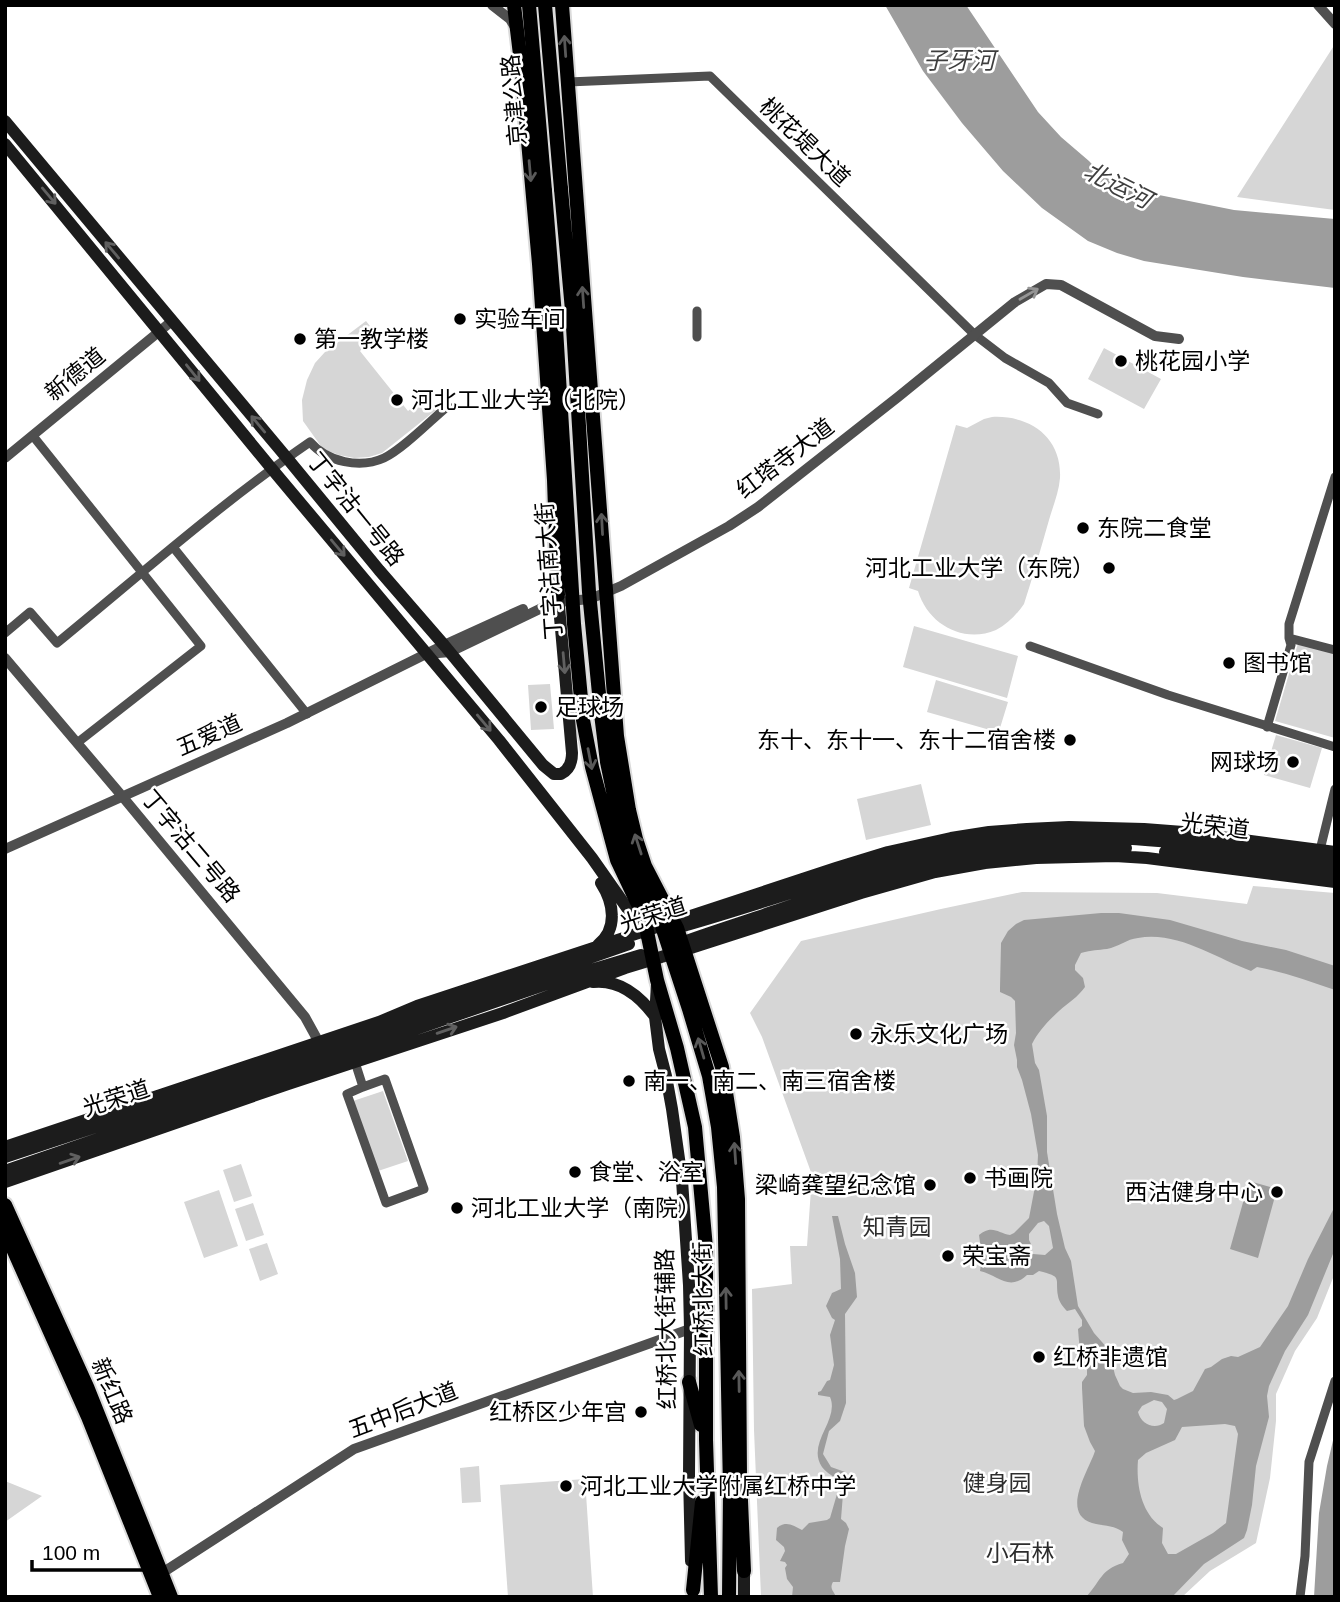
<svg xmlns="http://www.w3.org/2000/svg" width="1340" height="1602" font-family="Helvetica,'Noto Sans SC',sans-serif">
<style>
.green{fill:#d6d6d6}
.water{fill:#9d9d9d;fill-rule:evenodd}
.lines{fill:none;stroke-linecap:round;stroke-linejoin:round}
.primary-casing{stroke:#dbdbdb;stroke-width:18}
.trunk-casing{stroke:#dbdbdb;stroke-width:18}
.minor{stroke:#4f4f4f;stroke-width:9}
.tertiary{stroke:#4f4f4f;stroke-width:10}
.secondary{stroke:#1c1c1c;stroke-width:12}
.primary{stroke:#000;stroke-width:14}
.trunk{stroke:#000;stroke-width:14}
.oneway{stroke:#595959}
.oneway2{stroke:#606060}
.oneway3{stroke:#959595}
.poi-dot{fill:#000;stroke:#fff;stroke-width:2.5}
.labels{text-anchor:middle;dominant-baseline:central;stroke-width:5;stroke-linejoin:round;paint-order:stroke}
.street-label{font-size:23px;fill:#000;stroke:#fff}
.poi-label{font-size:23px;fill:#000;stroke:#fff;text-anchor:start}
.park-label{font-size:23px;fill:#2d2d2d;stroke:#fff}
.water-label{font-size:24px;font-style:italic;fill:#3e3e3e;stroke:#fff}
</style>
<rect width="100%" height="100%" fill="#fff"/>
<path class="green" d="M1335,44V210L1237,197Z
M366,321L377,335L360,351L408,411L427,396L436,410L382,453L369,457L354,458L339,455L323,449L303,421L302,400L307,380L315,363L325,352Z
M1104,348L1161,379L1144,409L1088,379Z
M992,417C1030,415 1062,437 1060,478C1059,492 1053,506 1049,520C1041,548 1033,576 1024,604C1017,614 1008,624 996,630C963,644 928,624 918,591L909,588L956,425L967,428L984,419Z
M914,626L1018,656L1007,698L903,667Z
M1299,640L1335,650V738L1275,721Z
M936,680L1008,702L1000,728L990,730L927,712Z
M550,684L554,729L531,730L528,685Z
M1276,735L1322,748L1310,788L1264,775Z
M921,784L931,825L866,840L857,799Z
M1253,886L1335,893V1273L1317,1318L1295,1351L1276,1394V1421L1270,1478L1256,1543L1210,1571L1182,1597H761L754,1430L752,1289L792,1284L790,1246H807L812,1175L762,1037L750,1013L801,941L941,909L1022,892L1157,893L1247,904Z
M383,1091L408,1161L378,1171L353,1101Z
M241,1164L252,1196L234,1202L223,1170Z
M219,1190L238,1246L204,1258L184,1202Z
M253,1203L264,1235L246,1241L235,1209Z
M267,1243L278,1274L260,1281L249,1249Z
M479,1466L481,1502L462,1503L460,1468Z
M585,1479L593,1597H508L500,1485Z
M5,1481L42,1496L5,1522Z"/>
<path class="water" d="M885,5H966L1038,112L1061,137L1089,161L1104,177L1139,191L1234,210L1335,219V288L1243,277L1144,261L1117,253L1088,241L1042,208L1003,171L962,123L923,71Z
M1101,913H1119L1170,920L1242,941L1286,950L1335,966V990C1309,981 1284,972 1257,967L1251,971C1215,958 1178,931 1138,938C1127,939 1118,947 1107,949C1098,950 1092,950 1081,953L1075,965V970L1083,978L1085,987C1078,997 1068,1003 1059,1011C1048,1021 1038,1032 1032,1044L1035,1063L1039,1070L1047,1116V1152L1057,1214L1065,1248L1071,1261L1078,1306L1094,1333L1109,1350L1115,1375L1120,1386L1123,1389L1133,1393L1151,1392L1168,1395L1174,1400L1177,1399L1193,1391L1205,1369L1211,1367L1222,1359L1231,1356L1238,1357L1260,1347L1288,1306L1308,1259L1335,1206V1249L1308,1315L1285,1351L1269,1386L1267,1396L1269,1417L1256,1466L1252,1505L1247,1530L1244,1538L1204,1564L1172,1597H1086C1101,1581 1100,1570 1123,1563L1129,1554L1122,1540L1123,1532C1114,1525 1103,1526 1092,1523C1060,1513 1089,1470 1095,1451L1090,1442L1084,1426L1082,1388V1382L1087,1375V1370L1081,1366L1078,1329L1082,1326V1320L1075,1309L1067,1311C1063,1307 1059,1302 1058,1296C1055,1277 1063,1277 1039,1271L1033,1275H1027C1009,1292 998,1275 980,1271L982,1257L979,1235C992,1224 998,1233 1010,1235L1014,1233L1029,1218L1037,1176L1038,1155L1031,1114L1022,1080L1017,1067V1060L1014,1045L1016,1033L1015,1001L1011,997L1000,992V988L1001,943L1008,931L1016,924L1024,920ZM1044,1221L1049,1226L1053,1248L1045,1255L1033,1254L1030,1247L1031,1244L1029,1240V1234L1038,1223ZM1154,1400L1162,1402L1167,1409L1164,1423C1154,1430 1141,1424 1138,1412L1142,1406ZM1225,1424L1235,1426L1238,1434L1226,1523L1213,1533L1176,1554H1168L1162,1543L1163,1528C1141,1514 1136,1484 1138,1460L1146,1453L1175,1440L1182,1427Z
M1249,1181L1277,1189L1258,1258L1230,1249Z
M832,1216H838L845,1244L855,1273L857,1297L845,1314L846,1403L840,1421L829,1431L823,1454L831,1467L845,1472L849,1478H835C831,1475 825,1471 822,1467C806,1443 840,1420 830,1397L818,1395V1392L821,1391L827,1381L830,1380L834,1365L830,1335L835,1320L832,1318L826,1306L832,1293L841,1289L840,1259Z
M1335,1432V1597H1314L1319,1513L1327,1466Z
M841,1493L843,1494L841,1519L846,1523L849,1529L845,1546L840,1582H833C829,1589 834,1591 836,1597H792L793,1587L787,1579L785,1568L787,1565L785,1562L780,1561L785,1551L784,1547L776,1540L777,1528C786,1520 794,1526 802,1530L809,1523L827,1520L830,1518L837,1494Z"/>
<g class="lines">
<g class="primary-casing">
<path id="primary" d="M514,5L521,63L539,264L554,480L558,595
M562,5L617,736L629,810L636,839L645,866L677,928L722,1067L733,1137L738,1199L740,1477L744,1571
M561,189L572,310L589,592L601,714L607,762L622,834L629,858L641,883L658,914L689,1009L709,1076L718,1127L724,1187L730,1489L729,1597
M545,191L556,328L574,624L583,720L592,767L617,860L644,917L657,980L677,1048L695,1127L706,1248V1440L711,1597
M5,1205L88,1389L171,1597
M5,1231L88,1417L160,1597
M689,1382L701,1425
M693,1590L702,1502"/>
</g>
<g class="trunk-casing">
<path id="trunk" d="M529,5L545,191
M545,5L561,189"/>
</g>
<path class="minor" d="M568,82L710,76L975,335L1005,358L1049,383L1067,403L1098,414
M697,337V311
M33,436L201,646L77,743
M173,547L307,714
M5,633L30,612L57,643C140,575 221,503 310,442C327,462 360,469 384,458C403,449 431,420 448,406
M1289,638L1335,650
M1030,646L1168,695L1335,747
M1267,727L1291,645L1289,638V624L1335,477
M1319,854L1335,789
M355,1062L363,1087L347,1094L386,1203L424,1189L385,1079L363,1087
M1300,1597L1305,1556L1309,1462L1335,1381"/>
<path class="tertiary" d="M492,5L510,19L515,27
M1318,5L1335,24
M5,458L172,321
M427,654L450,652L548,605L558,602L590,599L621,586L729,526L758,507L898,397L1015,302L1046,284L1061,285L1155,336L1179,339
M5,658L122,796L305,1017L316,1037L320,1050
M5,849L287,723L444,645L523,609
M156,1575L162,1573L354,1449L690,1329"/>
<path class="secondary" d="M5,121L287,458L379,570L444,645L543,765L554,774H561C569,770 572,762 572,753L558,595
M5,144L272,469L499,740L592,858L646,935
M1165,852L1254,861L1335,872
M683,926C789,896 892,855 1001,841C1113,828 1224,849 1335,862
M598,945C618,929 614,903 601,883
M675,945C710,932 746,921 781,909C857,883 934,857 1014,850C1051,846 1089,847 1126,848
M593,982C620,979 641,997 656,1018
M657,984L655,1017L659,1049L666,1076L672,1109L682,1180L689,1285L690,1329L689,1475L691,1561
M5,1147L379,1022L417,1006L836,868L888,852L951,838L989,832L1027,829L1069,827L1144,829L1183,832L1335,852
M5,1157L321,1052L629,944
M5,1171L561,979L641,955
M5,1182L288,1084L503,1013L625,968L694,947L861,893L935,872L985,863L1036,858L1115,856L1147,858L1335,882
M744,1571V1597"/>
<use href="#primary" class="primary"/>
<use href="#trunk" class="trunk"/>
</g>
<defs><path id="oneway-shaft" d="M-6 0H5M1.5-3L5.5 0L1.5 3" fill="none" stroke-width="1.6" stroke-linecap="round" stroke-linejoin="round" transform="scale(1.75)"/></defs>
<g class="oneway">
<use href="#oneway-shaft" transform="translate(565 46) rotate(-94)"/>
<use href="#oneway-shaft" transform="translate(530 171) rotate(85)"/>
<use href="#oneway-shaft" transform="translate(583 297) rotate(-94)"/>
<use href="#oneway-shaft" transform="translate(602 524) rotate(-93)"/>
<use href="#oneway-shaft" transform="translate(590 759) rotate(79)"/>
<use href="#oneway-shaft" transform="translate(638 844) rotate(-108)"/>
<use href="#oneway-shaft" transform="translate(701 1048) rotate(-106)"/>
<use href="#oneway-shaft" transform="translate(735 1153) rotate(-94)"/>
<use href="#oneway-shaft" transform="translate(726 1298) rotate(-91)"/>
<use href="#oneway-shaft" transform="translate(739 1381) rotate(-91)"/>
</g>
<g class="oneway2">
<use href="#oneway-shaft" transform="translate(49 196) rotate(50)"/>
<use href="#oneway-shaft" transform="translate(112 250) rotate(-130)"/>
<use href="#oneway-shaft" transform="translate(193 373) rotate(51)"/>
<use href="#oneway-shaft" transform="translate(258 424) rotate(-130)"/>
<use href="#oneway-shaft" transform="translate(338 548) rotate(50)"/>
<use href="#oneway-shaft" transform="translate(564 663) rotate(85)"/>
<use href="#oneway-shaft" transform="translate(484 723) rotate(50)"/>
<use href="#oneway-shaft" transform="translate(447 1030) rotate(-19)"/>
<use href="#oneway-shaft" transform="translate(70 1160) rotate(-19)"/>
</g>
<use class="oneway3" href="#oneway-shaft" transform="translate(1029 294) rotate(-30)"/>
<g class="poi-dot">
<circle cx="460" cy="319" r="7"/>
<circle cx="300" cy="339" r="7"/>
<circle cx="1121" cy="361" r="7"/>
<circle cx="397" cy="400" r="7"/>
<circle cx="1083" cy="528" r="7"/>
<circle cx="1109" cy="568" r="7"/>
<circle cx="1229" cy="663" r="7"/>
<circle cx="541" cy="707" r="7"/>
<circle cx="1070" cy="740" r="7"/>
<circle cx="1293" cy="762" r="7"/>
<circle cx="856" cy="1034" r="7"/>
<circle cx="629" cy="1081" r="7"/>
<circle cx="575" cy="1172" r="7"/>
<circle cx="970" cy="1178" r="7"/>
<circle cx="930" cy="1185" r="7"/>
<circle cx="1277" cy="1192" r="7"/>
<circle cx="457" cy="1208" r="7"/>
<circle cx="948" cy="1256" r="7"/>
<circle cx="1039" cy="1357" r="7"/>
<circle cx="641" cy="1412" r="7"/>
<circle cx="566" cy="1486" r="7"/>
</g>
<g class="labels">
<g class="street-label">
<text transform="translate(514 100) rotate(-95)">京津公路</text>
<text transform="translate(805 142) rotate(44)">桃花堤大道</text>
<text transform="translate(75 374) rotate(-39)">新德道</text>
<text transform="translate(785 458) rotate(-37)">红塔寺大道</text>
<text transform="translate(356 509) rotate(51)">丁字沽一号路</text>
<text transform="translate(549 571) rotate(-94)">丁字沽南大街</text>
<text transform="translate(209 735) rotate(-24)">五爱道</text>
<text transform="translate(1215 826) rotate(7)">光荣道</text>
<text transform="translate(191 846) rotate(50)">丁字沽二号路</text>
<text transform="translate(653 915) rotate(-18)">光荣道</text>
<text transform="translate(116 1098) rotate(-18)">光荣道</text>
<text transform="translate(703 1299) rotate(-91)">红桥北大街</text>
<text transform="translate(666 1329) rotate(-91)">红桥北大街辅路</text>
<text transform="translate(112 1391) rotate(67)">新红路</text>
<text transform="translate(403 1410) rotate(-21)">五中后大道</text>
</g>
<g class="poi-label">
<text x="474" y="319">实验车间</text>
<text x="314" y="339">第一教学楼</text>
<text x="1135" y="361">桃花园小学</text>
<text x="411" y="400">河北工业大学（北院）</text>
<text x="1097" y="528">东院二食堂</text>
<text x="1095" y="568" text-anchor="end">河北工业大学（东院）</text>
<text x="1243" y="663">图书馆</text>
<text x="555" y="707">足球场</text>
<text x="1056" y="740" text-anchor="end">东十、东十一、东十二宿舍楼</text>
<text x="1279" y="762" text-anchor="end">网球场</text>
<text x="870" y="1034">永乐文化广场</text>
<text x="643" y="1081">南一、南二、南三宿舍楼</text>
<text x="589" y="1172">食堂、浴室</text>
<text x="984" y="1178">书画院</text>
<text x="916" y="1185" text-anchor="end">梁崎龚望纪念馆</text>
<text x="1263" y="1192" text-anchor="end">西沽健身中心</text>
<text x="471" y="1208">河北工业大学（南院）</text>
<text x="962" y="1256">荣宝斋</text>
<text x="1053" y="1357">红桥非遗馆</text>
<text x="627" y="1412" text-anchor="end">红桥区少年宫</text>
<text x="580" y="1486">河北工业大学附属红桥中学</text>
</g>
<g class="park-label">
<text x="897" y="1227">知青园</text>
<text x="997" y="1483">健身园</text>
<text x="1020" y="1553">小石林</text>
</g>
<g class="water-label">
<text x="959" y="60">子牙河</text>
<text transform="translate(1118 185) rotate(27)">北运河</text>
</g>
</g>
<rect width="1340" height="1602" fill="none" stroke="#000000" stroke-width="14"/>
<path d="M32 1560v10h124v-10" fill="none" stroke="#000000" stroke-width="3.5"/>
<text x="42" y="1560" font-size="21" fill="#000000" stroke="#ffffff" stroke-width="5" paint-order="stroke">100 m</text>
</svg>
